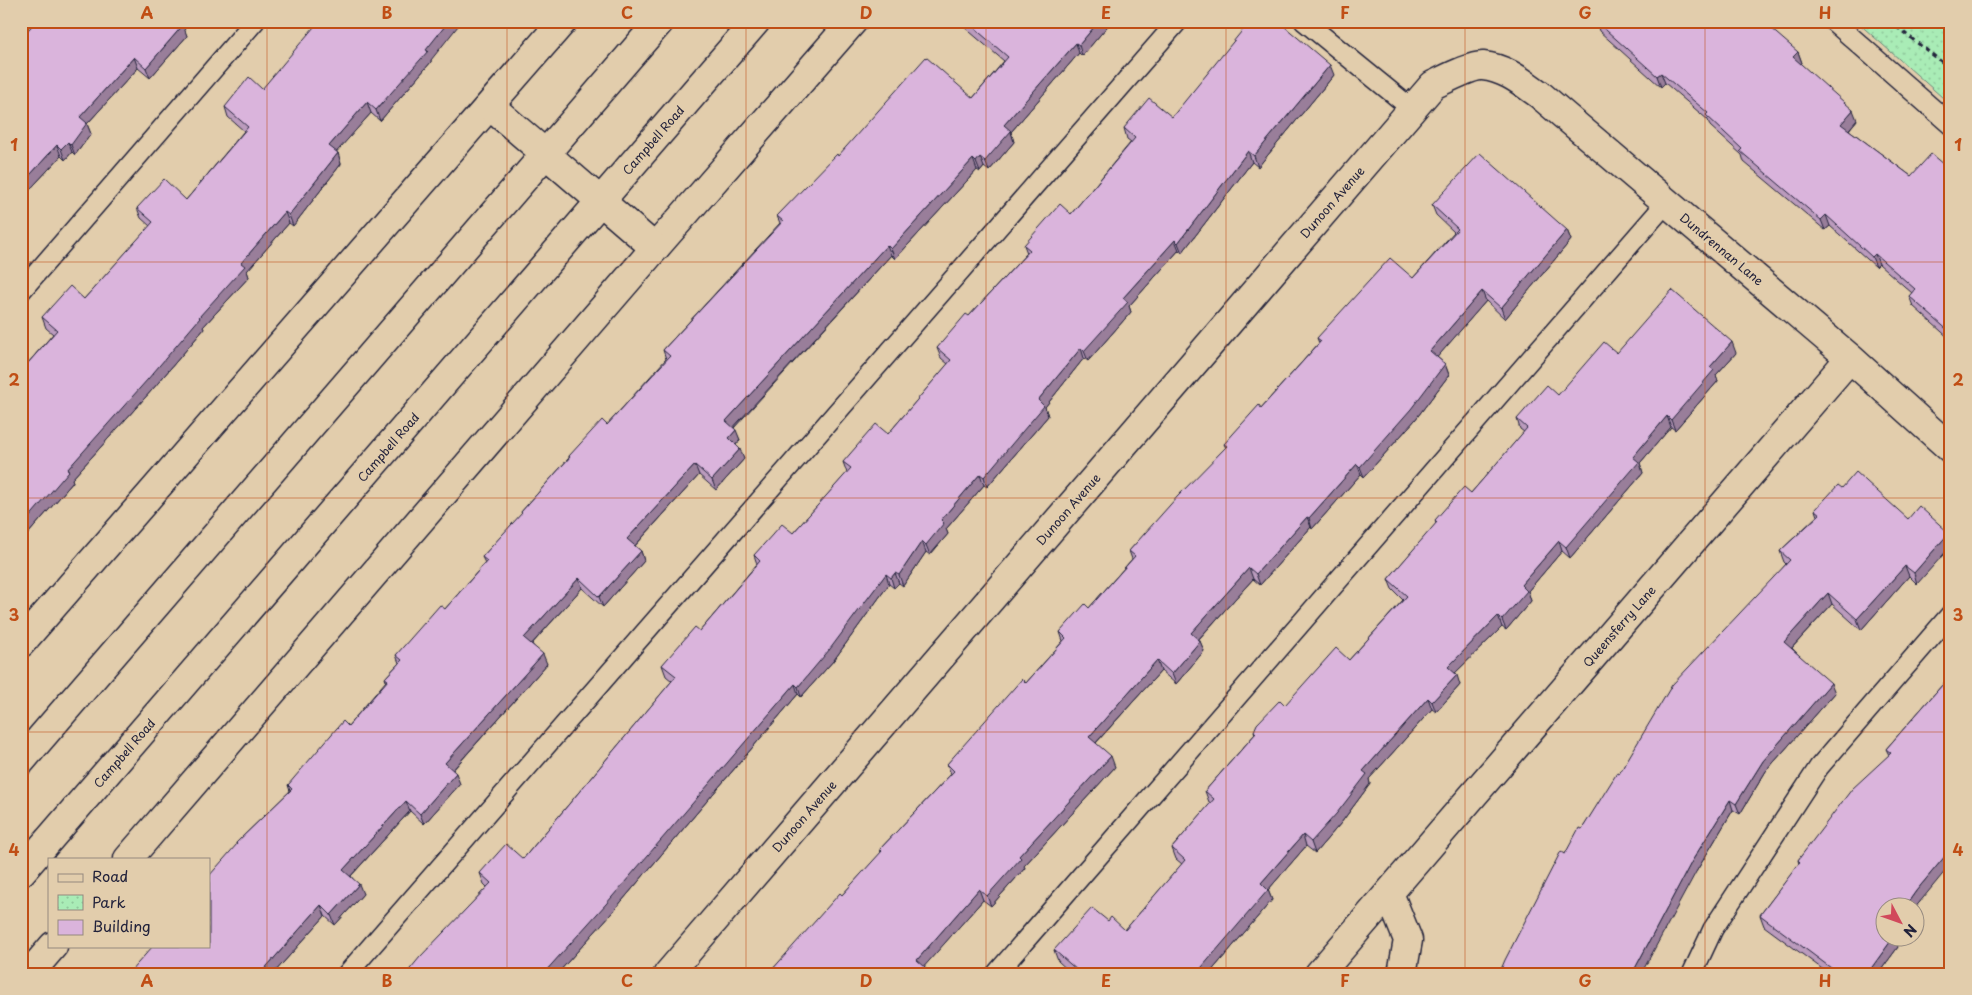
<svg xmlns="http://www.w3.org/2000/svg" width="1972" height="995" font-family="'Playpen Sans',sans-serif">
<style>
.park{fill:url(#park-dots);stroke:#668778}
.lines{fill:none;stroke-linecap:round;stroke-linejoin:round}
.lane-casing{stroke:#22223b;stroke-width:22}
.street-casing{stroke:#22223b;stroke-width:31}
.secondary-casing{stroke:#22223b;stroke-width:31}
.path{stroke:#22223b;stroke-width:3;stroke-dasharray:5 4;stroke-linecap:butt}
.lane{stroke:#e2cdac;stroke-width:19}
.street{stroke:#e2cdac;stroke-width:28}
.secondary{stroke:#e2cdac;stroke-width:28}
.wall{fill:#bb9bbd;stroke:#22223b}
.shaded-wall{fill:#997e9a;stroke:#22223b}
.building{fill:#dab4dc;stroke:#22223b}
.grid{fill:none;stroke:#c04e15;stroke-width:1;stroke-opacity:0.55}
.labels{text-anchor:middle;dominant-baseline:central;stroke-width:5;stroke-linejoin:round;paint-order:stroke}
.street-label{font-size:12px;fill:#22223b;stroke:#e2cdac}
.neatline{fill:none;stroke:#c04e15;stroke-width:2}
.grid-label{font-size:16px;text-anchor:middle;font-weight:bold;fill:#c04e15}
</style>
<defs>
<pattern id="park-dots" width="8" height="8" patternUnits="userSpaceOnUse" patternTransform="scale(1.25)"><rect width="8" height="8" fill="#a9ecb6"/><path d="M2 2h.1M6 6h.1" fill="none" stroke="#91ca9d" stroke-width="1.8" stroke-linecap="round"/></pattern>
</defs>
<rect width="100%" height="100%" fill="#e2cdac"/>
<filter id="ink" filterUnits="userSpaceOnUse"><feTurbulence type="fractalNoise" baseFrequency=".02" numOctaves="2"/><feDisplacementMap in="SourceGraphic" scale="10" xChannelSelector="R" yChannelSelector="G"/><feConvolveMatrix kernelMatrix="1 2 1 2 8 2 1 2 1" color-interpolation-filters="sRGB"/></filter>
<g filter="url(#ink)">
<path class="park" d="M1856,21H1951V105Z"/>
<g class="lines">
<g class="lane-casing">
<path id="lane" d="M1304,21L1412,109
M1833,21L1951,125
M21,291L255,21
M347,974L1178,21
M996,974L1667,202
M1692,974L1713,929L1819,767L1951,614"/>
</g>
<g class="street-casing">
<path id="street" d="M21,643L563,21
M128,859L655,248L853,21
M1389,893L1408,940L1402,974
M29,974L53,946
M668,974L1433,85C1444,80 1472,65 1483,66C1505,68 1522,82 1539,94L1850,358L1951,449
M1319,974L1850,358"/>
</g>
<g class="secondary-casing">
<path id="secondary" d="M490,106L655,248
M21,761L660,21
M21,872L756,21"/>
</g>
<path class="path" d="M1889,21L1951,69"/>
<use href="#lane" class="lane"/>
<use href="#street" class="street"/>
<use href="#secondary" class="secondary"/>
</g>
<path class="wall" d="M36,21H183L181,23L187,36L150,78L138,68L87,124L91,134L75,155L72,152L65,160L61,156L21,199V38Z
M962,21H1112L1082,56L1079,53L1011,132L1014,142L989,171L984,167L980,172L977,170L895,259L891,255L734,428L740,440L736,445L744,459L716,490L699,475L635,546L641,551L644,561L603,607L582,588L532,644L547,664L453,770L460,784L424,824L410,811L351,876L363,894L335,925L325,916L273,974H129V973L209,946L236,845V843L290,791L288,785L348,726L386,681L385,678L399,663L396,655L445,609L485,563L482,557L522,514L521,512L569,458V456L607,425L666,359L663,350L780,223L777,216L838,156L973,98L1004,61L963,26Z
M1596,21L1798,52L1802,63L1800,64L1857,120L1849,130L1911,176L1951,171V340L1913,306L1909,296L1912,293L1879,264L1876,267L1830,226L1825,230L1744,162L1742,155L1710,126L1708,120L1665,83L1661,87L1599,31Z
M431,60V62L380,121L371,113L336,152L338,153L341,164L293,226L289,223L247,271L249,277L203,327L204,329L152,390L72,479L73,482L21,542V371L53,334L46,328L42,317L84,299L150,226L141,218L137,208L186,200L244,131L228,117L225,107L262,89Z
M1334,75L1258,167L1252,162L1182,253L1179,250L1129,306L1131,312L1088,361L1084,358L1045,407L1048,416L987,487L984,485L946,529L948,534L930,555L926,552L903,586L899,583L894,588L889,584L834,660L801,697L798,694L610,915L557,974H406L487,887L484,884L480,873L523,859L672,681L666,676L662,665L700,631L757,564L754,555L793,533L847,473L843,462L888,434L948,364L941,358L937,348L969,316L1027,253L1024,245L1071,214L1131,142L1127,139L1124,128L1172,117Z
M1432,205L1567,230L1571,240L1505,319L1486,301L1437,357L1445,364L1449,375L1415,420L1364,477L1361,474L1312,529L1311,527L1260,585L1253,579L1199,639L1204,651L1176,684L1161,671L1096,743L1115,767L1024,866L1025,868L991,906L983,900L924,966L928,974H772L771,971L842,895L881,853L880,849L951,774L947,764L1026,683L1063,641L1060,632L1089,608L1132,559L1129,551L1226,448L1224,444L1261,408L1319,343L1317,338L1413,278L1454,232L1436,215Z
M1617,353H1736L1716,375L1718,381L1675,430L1671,427L1640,463L1643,473L1570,558L1562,551L1528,591L1531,601L1506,630L1502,627L1455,673L1460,685L1436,712L1432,709L1369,779L1370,784L1341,823L1315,853L1306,846L1268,890L1272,900L1209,974H1072L1058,961L1054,950L1108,921L1125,930L1182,864L1176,859L1172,848L1211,803L1209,802L1205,791L1255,734L1254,731L1285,705L1349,660L1403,600L1392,589L1388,579L1436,524L1435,520L1471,493L1524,432L1520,429L1517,419L1558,395Z
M1842,488L1908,519L1917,584L1909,576L1861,630L1832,604L1792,648L1835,693L1766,771L1740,814L1733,810L1696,872L1565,854L1582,829L1619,774L1786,564L1784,562L1780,551L1817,516L1815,510Z
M1951,675L1920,902L1884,938L1898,947L1878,974H1829L1764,926L1760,915L1799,864L1798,860L1889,755L1886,749Z"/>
<path class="shaded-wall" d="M449,21H462L431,60V62L380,121L376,110Z
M1099,21H1112L1082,56L1079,45Z
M183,25L187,36L150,78L146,68Z
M1076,43L1079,53L1011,132L1014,142L989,171L985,161L1004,125Z
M1798,52L1802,63L1797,68L1793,57Z
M134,57L138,68L87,124L91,134L75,155L71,145L80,117Z
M1330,65L1334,75L1258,167L1254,156Z
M1661,73L1665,83L1661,87L1657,76Z
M367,102L371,113L333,156L329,146Z
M1853,110L1857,120L1845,134L1841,124Z
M68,142L72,152L65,160L61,149Z
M57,145L61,156L21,199V185Z
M1248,151L1252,162L1182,253L1178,243Z
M338,153L341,164L293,226L289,215Z
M980,157L984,167L980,172L976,162Z
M973,159L977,170L895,259L891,249Z
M285,212L289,223L247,271L249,277L203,327L204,329L152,390L72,479L73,482L21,542V527L67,470L199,317L241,263Z
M1826,215L1830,226L1825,230L1821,220Z
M1567,230L1571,240L1505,319L1501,308Z
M1175,240L1179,250L1129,306L1131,312L1088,361L1084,351L1123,298Z
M887,245L891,255L730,431L726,421Z
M1875,254L1879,264L1876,267L1872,257Z
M1482,291L1486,301L1434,361L1430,351Z
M1732,342L1736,353L1716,375L1718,381L1675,430L1671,420L1710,367Z
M1081,348L1084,358L1045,407L1048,416L987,487L984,477L1038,400Z
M1445,364L1449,375L1415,420L1364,477L1360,467Z
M1667,416L1671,427L1640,463L1643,473L1570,558L1566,547L1633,457Z
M736,430L740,440L733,448L729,438Z
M740,449L744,459L716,490L712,480Z
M1357,464L1361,474L1312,529L1309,518Z
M695,465L699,475L631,550L627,539Z
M980,474L984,485L946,529L948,534L930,555L926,545L941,520Z
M1307,517L1311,527L1260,585L1256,574Z
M1949,533L1951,538V546L1917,584L1914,573Z
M922,541L926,552L903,586L899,575Z
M1559,541L1562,551L1528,591L1531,601L1506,630L1502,620L1521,585Z
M641,551L644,561L603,607L599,597Z
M1905,566L1909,576L1861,630L1857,619Z
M1249,568L1253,579L1195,643L1191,633Z
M895,573L899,583L894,588L891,578Z
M886,574L889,584L834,660L801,697L798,687Z
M579,578L582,588L528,648L524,638Z
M1828,593L1832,604L1788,652L1784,642Z
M1498,616L1502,627L1451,677L1448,667Z
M1200,641L1204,651L1176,684L1172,674Z
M543,654L547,664L449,774L445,763Z
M1157,660L1161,671L1092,747L1089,737Z
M1457,675L1460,685L1436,712L1432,702Z
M1831,683L1835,693L1766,771L1740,814L1736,804L1763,761Z
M795,684L798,694L610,915L557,974H543Z
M1428,698L1432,709L1369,779L1370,784L1341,823L1315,853L1311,842L1363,771Z
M1111,756L1115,767L1024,866L1025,868L991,906L987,896L1019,856Z
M456,773L460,784L424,824L420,814Z
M1730,800L1733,810L1696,872L1641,974H1632L1692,861Z
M406,801L410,811L347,880L343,870Z
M1303,835L1306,846L1268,890L1272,900L1209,974H1196L1261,883Z
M1951,849V864L1914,909V908H1904L1916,891Z
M359,884L363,894L335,925L331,915Z
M979,889L983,900L921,970L917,960Z
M321,905L325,916L273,974H260Z
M1893,938H1895L1898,947L1878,974H1867Z
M925,967L928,974H920Z"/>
<path class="building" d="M36,21H179L183,25L146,68L134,57L80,117L87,123L71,145L68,142L61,149L57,145L21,185V38Z
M319,21H449L426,50L428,51L376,110L367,102L329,146L338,153L289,215L285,212L241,263L245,266L199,317L200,318L148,379L67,470L69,471L21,527V371L57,330L42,317L70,286L84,299L153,222L137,208L164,179L186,200L248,127L225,107L249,77L262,89Z
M966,21H1099L1079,45L1076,43L1004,125L1011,131L985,161L980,157L976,162L973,159L891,249L887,245L726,421L736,430L729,438L740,449L712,480L695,465L627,539L641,551L599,597L579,578L524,638L543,654L445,763L456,773L420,814L406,801L343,870L359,884L331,915L321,905L260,974H130L129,973L153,946H209V876L237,844L236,843L292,789L288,785L343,721L348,726L388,680L385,678L402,660L396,655L440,605L445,609L487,561L482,557L522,513L521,512L570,457L569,456L602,420L607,425L670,356L663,350L783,221L777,216L837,154L838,156L926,57L973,98L1008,57Z
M1250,21H1278L1330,65L1254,156L1248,151L1178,243L1175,240L1123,298L1128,302L1084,351L1081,348L1038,400L1044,406L984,477L980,474L941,520L944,523L926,545L922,541L899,575L895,573L891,578L886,574L830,649L798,687L795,684L606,904L543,974H406L420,957L491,883L480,873L506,844L523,859L676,676L662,665L695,627L700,631L760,561L754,555L782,524L793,533L851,468L843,462L876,424L888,434L951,360L937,348L966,314L969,316L1030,250L1024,245L1060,204L1071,214L1135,138L1124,128L1149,98L1172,117Z
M1596,21H1762L1798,52L1793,57L1853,110L1841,124L1911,176L1931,154L1951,171V333L1909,296L1915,289L1875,254L1872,257L1826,215L1821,220L1740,151L1742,149L1706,115L1708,113L1661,73L1657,76Z
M1480,153L1567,230L1501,308L1482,291L1430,351L1445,364L1411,409L1360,467L1357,464L1309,518L1307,517L1256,574L1249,568L1191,633L1200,641L1172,674L1157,660L1089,737L1111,756L1019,856L1021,858L987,896L979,889L917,960L925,967L920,974H775L771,971L840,893L842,895L882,851L880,849L954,771L947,764L1022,679L1026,683L1066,638L1060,632L1085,604L1089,608L1135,556L1129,551L1178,496L1227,446L1224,444L1259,405L1261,408L1321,341L1317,338L1390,258L1413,278L1458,229L1432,205Z
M1672,290L1732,342L1710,367L1714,370L1671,420L1667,416L1633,457L1639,462L1566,547L1559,541L1521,585L1527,591L1502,620L1498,616L1448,667L1457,675L1432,702L1428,698L1363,771L1367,774L1337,813L1311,842L1303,835L1261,883L1268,890L1196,974H1076L1078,971L1054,950L1092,908L1108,921L1111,917L1125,930L1185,860L1172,848L1214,799L1205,791L1256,733L1254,731L1257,724L1280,700L1285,705L1336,648L1349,660L1407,596L1388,579L1437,522L1435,520L1464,487L1471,493L1527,428L1517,419L1547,385L1558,395L1604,342L1617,353Z
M1856,472L1908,519L1919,506L1949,533L1914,573L1905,566L1857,619L1828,593L1784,642L1831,683L1763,761L1736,804L1730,800L1692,861L1632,974H1499L1505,960L1561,851L1565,854L1579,828L1582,829L1617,773L1619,774L1672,685L1790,560L1780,551L1820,514L1815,510L1838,485L1842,488Z
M1951,675V849L1916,891L1904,908H1884V938H1893L1867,974H1839L1760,915L1800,862L1798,860L1852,789L1891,753L1886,749Z
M1750,969L1759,974H1748Z"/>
</g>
<path class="grid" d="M267,21V974M507,21V974M746,21V974M986,21V974M1226,21V974M1465,21V974M1705,21V974M21,262H1951M21,498H1951M21,732H1951"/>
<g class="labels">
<g class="street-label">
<text transform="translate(653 140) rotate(-49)">Campbell Road</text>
<text transform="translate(1332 202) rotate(-49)">Dunoon Avenue</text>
<text transform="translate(1722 249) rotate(40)">Dundrennan Lane</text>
<text transform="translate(388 447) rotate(-49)">Campbell Road</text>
<text transform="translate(1068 509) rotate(-49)">Dunoon Avenue</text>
<text transform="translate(1619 626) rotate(-49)">Queensferry Lane</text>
<text transform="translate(124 753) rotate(-49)">Campbell Road</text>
<text transform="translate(804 816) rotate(-49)">Dunoon Avenue</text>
</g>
</g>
<rect width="1972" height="995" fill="none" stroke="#e2cdac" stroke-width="55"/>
<rect x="48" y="858" width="162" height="90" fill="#e2cdac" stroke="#95897f"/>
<rect x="58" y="874" width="25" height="8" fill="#e2cdac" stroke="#95897f"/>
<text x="92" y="882" font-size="15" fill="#22223b">Road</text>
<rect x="58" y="895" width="25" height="15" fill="url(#park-dots)" stroke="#95897f"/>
<text x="92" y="908" font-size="15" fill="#22223b">Park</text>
<rect x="58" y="920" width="25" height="15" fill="#dab4dc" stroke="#95897f"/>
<text x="92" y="932" font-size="15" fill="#22223b">Building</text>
<g transform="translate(1900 922) rotate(131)"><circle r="24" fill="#e2cdac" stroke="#95897f"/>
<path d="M0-4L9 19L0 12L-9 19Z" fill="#d1495b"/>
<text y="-8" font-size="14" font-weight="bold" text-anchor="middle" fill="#22223b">N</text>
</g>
<rect x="28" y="28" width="1916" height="940" class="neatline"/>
<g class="grid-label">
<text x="147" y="19">A</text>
<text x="387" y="19">B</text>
<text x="627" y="19">C</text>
<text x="866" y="19">D</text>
<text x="1106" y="19">E</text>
<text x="1345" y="19">F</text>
<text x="1585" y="19">G</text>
<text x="1825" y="19">H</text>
<text x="14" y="151">1</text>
<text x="1958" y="151">1</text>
<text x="14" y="386">2</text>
<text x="1958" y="386">2</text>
<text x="14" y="621">3</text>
<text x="1958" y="621">3</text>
<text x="14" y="856">4</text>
<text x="1958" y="856">4</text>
<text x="147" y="987">A</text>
<text x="387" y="987">B</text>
<text x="627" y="987">C</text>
<text x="866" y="987">D</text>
<text x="1106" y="987">E</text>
<text x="1345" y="987">F</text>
<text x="1585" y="987">G</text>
<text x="1825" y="987">H</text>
</g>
</svg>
